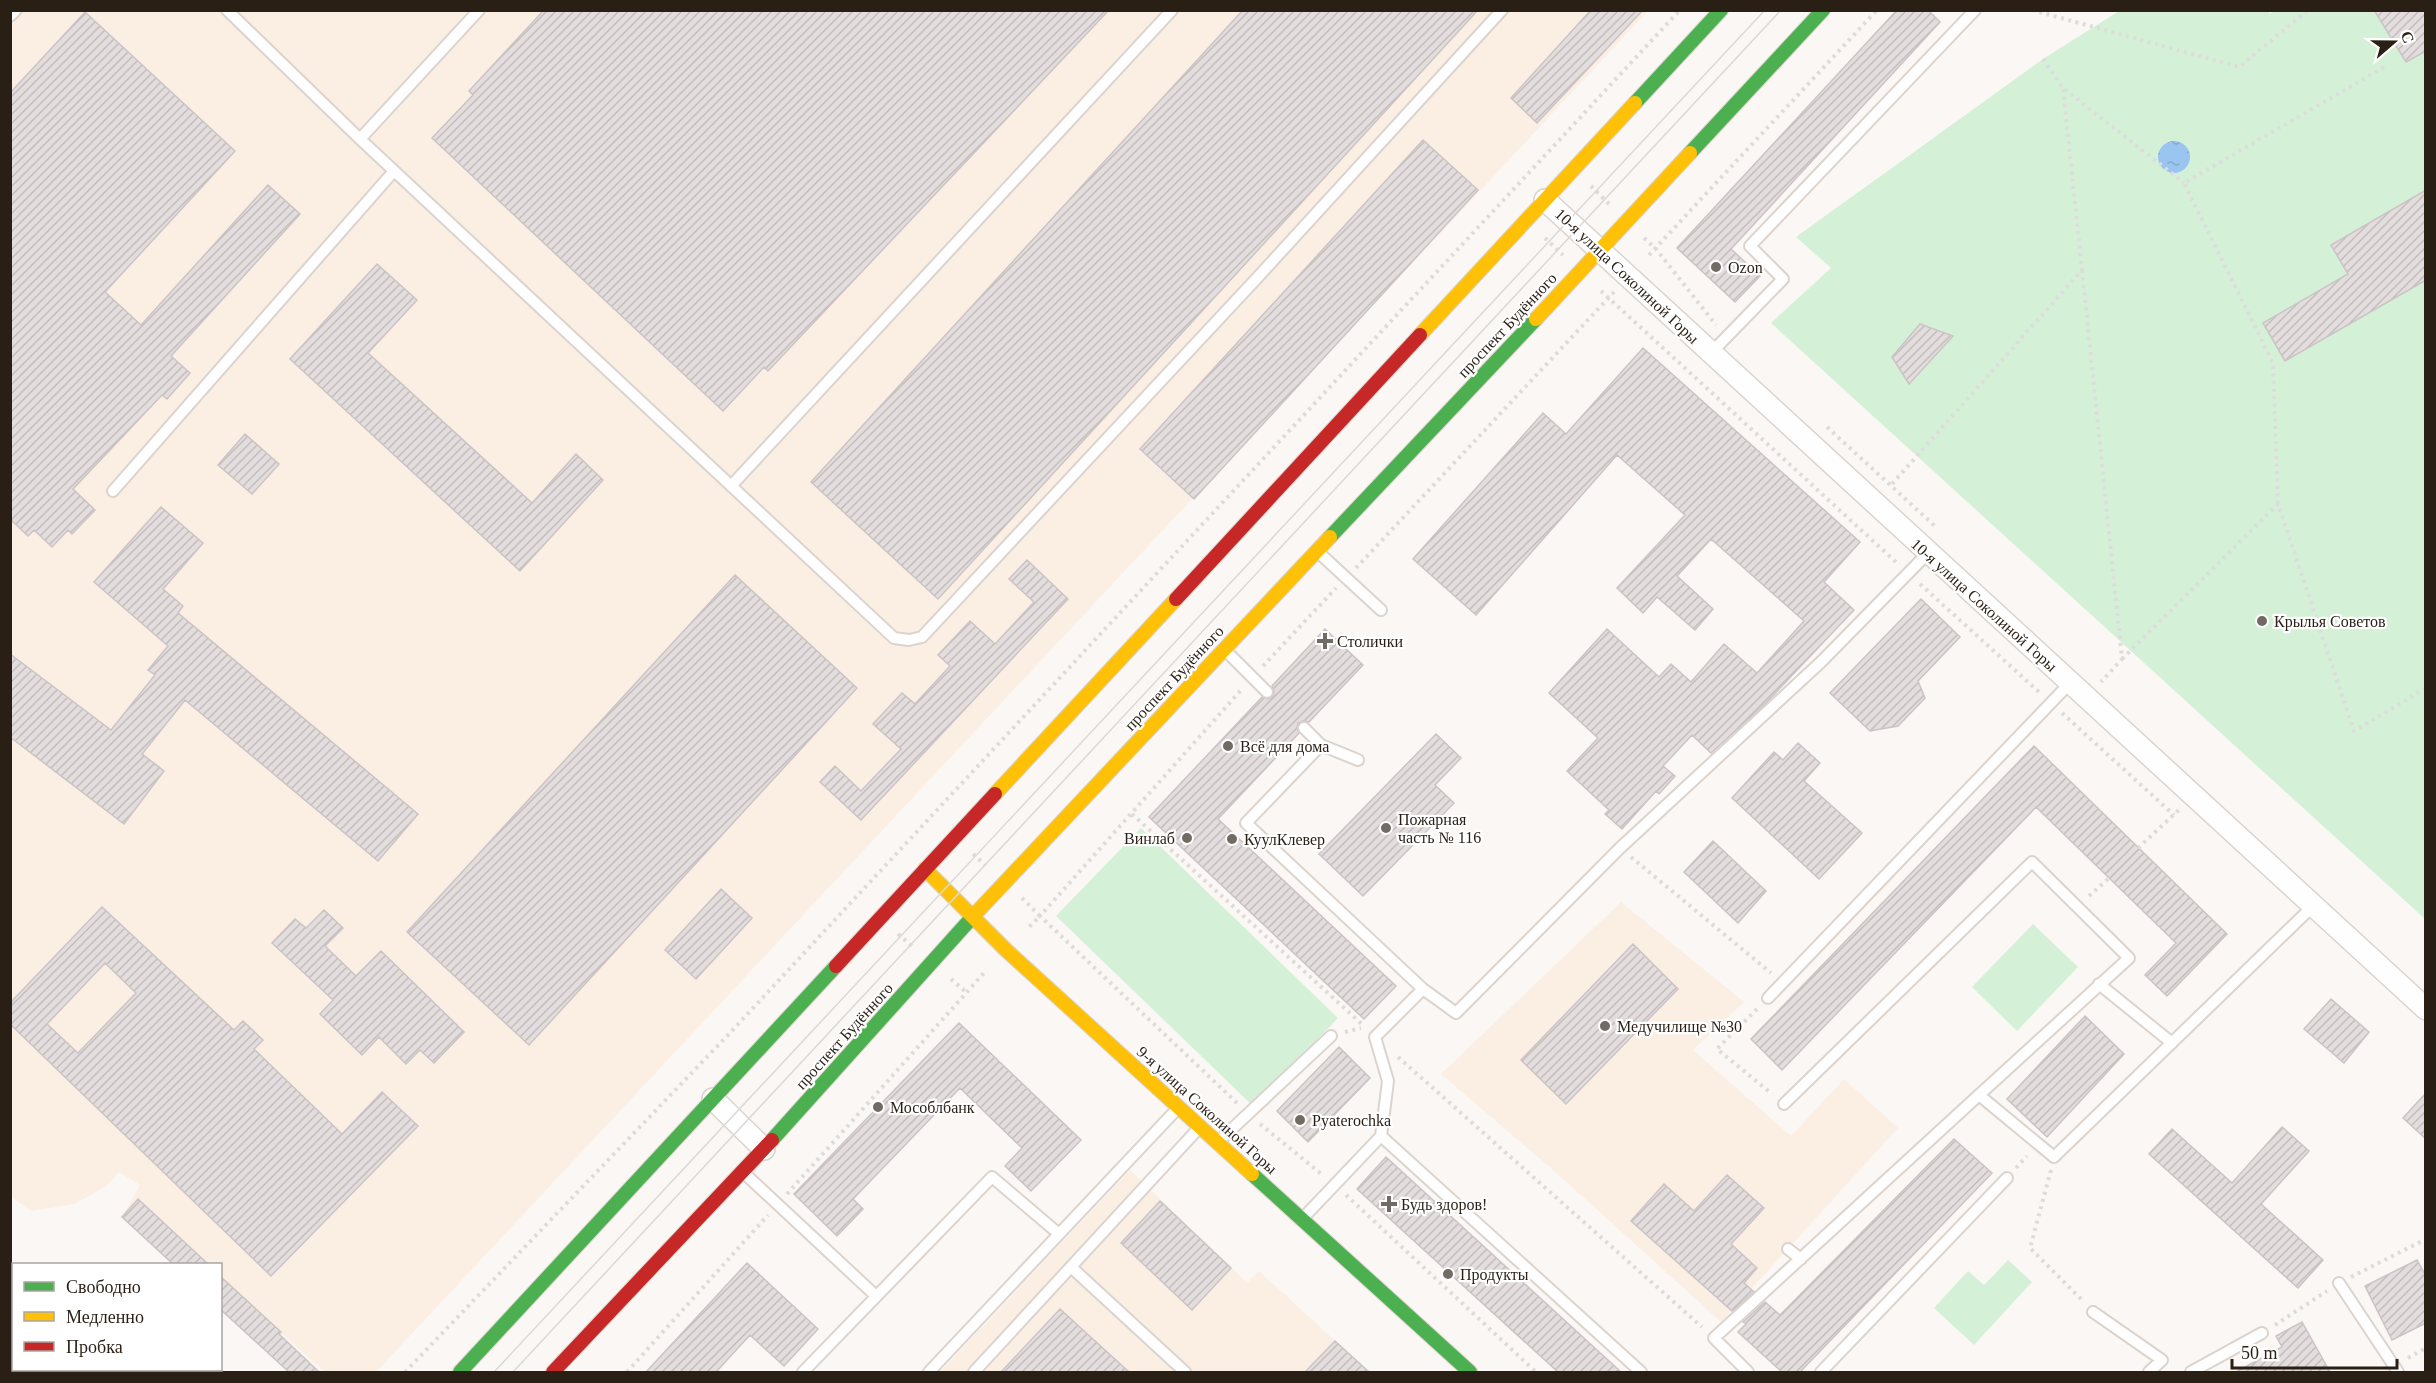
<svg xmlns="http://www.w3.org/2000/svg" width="2436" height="1383" font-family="Georgia,serif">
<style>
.built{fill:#fbefe3}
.park{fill:#d4f1d7}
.water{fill:url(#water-ripples)}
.building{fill:url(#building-hatch);stroke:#cbc3c5;stroke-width:1.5;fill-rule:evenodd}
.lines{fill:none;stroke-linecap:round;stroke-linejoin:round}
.lane-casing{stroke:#dbd4ce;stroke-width:14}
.street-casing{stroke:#dbd4ce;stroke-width:24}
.fast-casing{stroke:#dbd4ce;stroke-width:16}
.slow-casing{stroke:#dbd4ce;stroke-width:16}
.jam-casing{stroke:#dbd4ce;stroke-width:16}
.path{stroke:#dddcdb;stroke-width:4;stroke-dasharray:3 4.5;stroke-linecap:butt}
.lane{stroke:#fefefe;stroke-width:10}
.street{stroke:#fefefe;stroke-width:21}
.fast{stroke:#4caf50;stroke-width:14}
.slow{stroke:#ffc107;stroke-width:14}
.jam{stroke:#c62828;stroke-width:14}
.tram{stroke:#dbd9d8;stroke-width:1.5}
.poi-dot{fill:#726b63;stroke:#fff;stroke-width:2}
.labels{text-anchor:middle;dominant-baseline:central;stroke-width:4.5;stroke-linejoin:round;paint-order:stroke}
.poi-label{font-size:16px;fill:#291f15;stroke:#fff;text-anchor:start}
.street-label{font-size:16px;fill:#291f15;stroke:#fff}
</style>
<defs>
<pattern id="water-ripples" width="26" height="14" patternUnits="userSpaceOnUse" patternTransform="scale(1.5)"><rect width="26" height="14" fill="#9ac5f0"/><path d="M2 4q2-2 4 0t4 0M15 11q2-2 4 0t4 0" fill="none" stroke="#85a9cd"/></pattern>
<pattern id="building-hatch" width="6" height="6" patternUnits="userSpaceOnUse" patternTransform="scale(1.5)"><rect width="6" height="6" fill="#e4dddd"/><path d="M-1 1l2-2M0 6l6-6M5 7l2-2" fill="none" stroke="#c4bdbd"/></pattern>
</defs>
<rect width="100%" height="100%" fill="#faf7f5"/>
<path class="built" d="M10,11H1648L376,1372H325L281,1333L265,1350L221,1309L220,1264H173L122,1217L140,1185L119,1172L106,1186L75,1204L31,1211L11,1197Z
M1621,902L1744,1002L1693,1050L1791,1136L1844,1079L1898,1128L1721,1322L1561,1177L1441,1074Z
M1130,1170L1247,1283L1259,1271L1369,1372H940Z"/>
<path class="park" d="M2268,10L2270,14L2274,10L2425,11V919L1771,323L1831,268L1796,237L2043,59L2119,11Z
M1141,828L1338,1018L1253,1106L1056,916Z
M2033,924L2078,967L2017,1031L1972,987Z
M2008,1260L2032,1282L1974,1345L1934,1308L1968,1271L1984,1285Z"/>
<path class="water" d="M2158 157a16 16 0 1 1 32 0a16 16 0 1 1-32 0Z"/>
<path class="building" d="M544,10H1109L768,371L764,367L723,411L432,138L473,95L469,91Z
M1243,10H1478L938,599L811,482Z
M1591,10H1643L1537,123L1511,98Z
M1897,10H1928L1940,22L1731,249L1760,276L1735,302L1677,248Z
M2374,10H2426V51L2406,62Z
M85,12L235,151L105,292L141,325L268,185L300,214L171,356L190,373L167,399L162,395L73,489L95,510L72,534L68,530L52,547L34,530L28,536L10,519V93Z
M1423,140L1478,190L1194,499L1140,449Z
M2426,190V280L2285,361L2263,323L2348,274L2331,245Z
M377,264L417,300L368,353L532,503L576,454L603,480L520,571L290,359Z
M1920,324L1953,336L1909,384L1892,357Z
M1643,348L1860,542L1824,582L1854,610L1765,704L1711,753L1692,735L1663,766L1675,776L1659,794L1656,791L1622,829L1605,814L1609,810L1567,771L1598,738L1549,693L1607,629L1659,677L1671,664L1691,682L1724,644L1757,673L1804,621L1711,539L1677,576L1713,609L1695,630L1657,597L1643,613L1617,588L1685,515L1617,455L1476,615L1413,559L1543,413L1566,434Z
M245,434L279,464L252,494L218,465Z
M161,507L203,543L163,589L183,606L178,613L418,814L378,861L185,700L142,754L164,771L124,824L10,737V654L111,730L155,675L148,670L168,646L94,582Z
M1027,560L1068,599L861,820L820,782L835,766L861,791L901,749L873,724L902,693L915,704L950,666L938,655L970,621L995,644L1034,602L1009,579Z
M735,575L857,688L529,1045L407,932Z
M1921,599L1960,637L1918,681L1925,698L1898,726L1870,731L1830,693Z
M1325,629L1363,665L1309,722L1303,721L1298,723L1297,729L1299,733L1218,819L1396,986L1364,1019L1149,817L1262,697L1268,699L1273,697L1274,691L1272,686Z
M1436,734L1461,758L1435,785L1454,803L1363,896L1319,854Z
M1798,743L1820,763L1804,781L1862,833L1819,879L1732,798L1774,752L1783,760Z
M2034,746L2227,934L2167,996L2145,975L2176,943L2036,807L1782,1070L1751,1039Z
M1713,841L1766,891L1738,923L1684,872Z
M721,889L752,918L696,979L665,950Z
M102,907L234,1030L243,1021L263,1040L254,1049L342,1134L382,1092L418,1126L271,1276L10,1024V1003ZM105,963L136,993L78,1053L47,1024Z
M324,910L343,928L325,946L356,976L381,951L464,1032L434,1063L420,1050L406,1064L379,1037L362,1055L320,1014L333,1000L272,943L295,919L306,928Z
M1633,944L1678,989L1566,1104L1521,1060Z
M2331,999L2369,1032L2344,1063L2304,1029Z
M2085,1016L2124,1054L2047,1137L2007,1099Z
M959,1023L1081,1140L1031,1191L1005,1166L1022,1148L960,1088L853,1199L863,1209L837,1236L794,1194Z
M1339,1047L1370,1078L1308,1142L1277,1111Z
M2426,1093V1139L2403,1118Z
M2282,1127L2309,1151L2261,1204L2323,1260L2298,1288L2149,1154L2172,1129L2232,1183Z
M1954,1139L1992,1173L1800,1372H1782L1738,1332L1746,1324L1743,1322L1765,1302L1780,1315Z
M1386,1157L1621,1372H1558L1357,1189Z
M1727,1175L1764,1208L1731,1244L1757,1268L1744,1283L1754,1292L1732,1311L1631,1221L1664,1184L1694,1211Z
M138,1199L208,1264H173L122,1217Z
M1160,1201L1231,1268L1192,1310L1121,1243Z
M2417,1260L2426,1276V1323L2392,1340L2365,1286Z
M747,1263L818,1329L784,1366L750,1335L716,1372H646Z
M220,1276L281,1332L279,1334L319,1372H289L220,1309Z
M1060,1309L1129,1372H1001Z
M2302,1322L2330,1372H2236L2282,1347L2276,1336Z
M1335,1341L1369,1372H1305Z"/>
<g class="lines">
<g class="lane-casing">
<path id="lane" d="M227,10L360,139L894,638L909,640L922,637L1257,278L1502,10
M10,16L16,10
M360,139L479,10
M1710,354L1783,279L1750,246L1975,10
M731,486L1172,10
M113,491L394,171
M1317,551L1381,610
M1226,651L1267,692
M1304,728L1321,745L1246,823L1423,989L1375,1037L1388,1081L1381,1136L1304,1217
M1321,745L1358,760
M2099,984L2172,1043
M1423,989L1456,1013L1620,848L1821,662L1928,553
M1768,998L2070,683
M1784,1104L2032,862L2129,958L1979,1095L2054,1157L2313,906
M1381,1136L1641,1372
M1218,1142L1331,1036
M743,1172L876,1296
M1788,1249L1801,1259
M1071,1267L1185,1372
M2339,1283L2398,1372
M2093,1312L2162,1360L2149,1372
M803,1372L992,1177L1059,1234
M929,1372L1178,1108
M974,1372L1198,1129
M1748,1372L1714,1338L1979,1095
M1821,1372L2007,1178
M2191,1372L2262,1333"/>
</g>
<g class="street-casing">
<path id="street" d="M1545,200L2426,1009
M713,1099L764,1149"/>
</g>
<g class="fast-casing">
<path id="fast" d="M1635,103L1721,10
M1690,153L1823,10
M1330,537L1536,319
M772,1140L977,912
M1252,1174L1470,1372
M460,1372L836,966"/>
</g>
<g class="slow-casing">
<path id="slow" d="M1536,319L1690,153
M1420,335L1635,103
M995,794L1176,599
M925,869L1006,950L1252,1174
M977,912L1330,537"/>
</g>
<g class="jam-casing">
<path id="jam" d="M1176,599L1420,335
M836,966L995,794
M553,1372L772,1140"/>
</g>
<path class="path" d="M2032,10L2239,67L2308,10
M2043,59L2063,88L2184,183
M1591,186L1609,204
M1545,238L1563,255
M1644,238L1656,249L1716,325
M1649,255L1877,10
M2082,270L2122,659L2101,682
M1601,291L1897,563
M1827,427L1937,528
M1892,484L2082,270L2063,88
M2278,504L2273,363L2184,183L2388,65
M1356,568L1614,292
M1920,584L2039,692
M2122,659L2278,504L2354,731L2426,688
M1263,666L1336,588
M2062,713L2174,815
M1132,814L1364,1026
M2138,848L2180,809
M973,854L985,865
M1631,857L1771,973
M2089,896L2109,878
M1022,898L1040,916L1029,927
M898,934L912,946
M951,979L966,992
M1757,1009L1717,1049L1772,1094
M1345,1032L1361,1028
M1398,1057L1702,1327
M1237,1103L1040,916L1242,689
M1260,1124L1324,1176
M2016,1168L2027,1156
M2051,1170L2030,1248L2084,1302
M787,1194L984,973
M1346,1195L1536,1372
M2351,1277L2426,1239
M2275,1325L2327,1291
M2408,1358L2426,1348
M405,1372L728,1035L1680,10
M627,1372L768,1215"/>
<use href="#lane" class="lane"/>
<use href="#street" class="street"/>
<use href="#fast" class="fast"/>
<use href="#slow" class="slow"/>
<use href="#jam" class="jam"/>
<path class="tram" d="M494,1372L1765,10
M513,1372L1781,10"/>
</g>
<g class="poi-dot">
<circle cx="1716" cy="267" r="6"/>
<circle cx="2262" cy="621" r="6"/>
<path d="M1322 632h6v6h6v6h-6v6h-6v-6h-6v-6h6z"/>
<circle cx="1228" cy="746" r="6"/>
<circle cx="1386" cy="828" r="6"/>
<circle cx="1187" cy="838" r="6"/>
<circle cx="1232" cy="839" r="6"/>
<circle cx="1605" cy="1026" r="6"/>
<circle cx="878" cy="1107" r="6"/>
<circle cx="1300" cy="1120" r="6"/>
<path d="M1386 1195h6v6h6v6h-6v6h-6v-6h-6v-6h6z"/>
<circle cx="1448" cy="1274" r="6"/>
</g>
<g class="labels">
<g class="poi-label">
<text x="1728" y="267">Ozon</text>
<text x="2274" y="621">Крылья Советов</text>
<text x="1337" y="641">Столички</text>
<text x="1240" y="746">Всё для дома</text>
<text x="1398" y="819">Пожарная<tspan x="1398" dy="18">часть № 116</tspan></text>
<text x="1175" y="838" text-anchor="end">Винлаб</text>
<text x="1244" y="839">КуулКлевер</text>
<text x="1617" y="1026">Медучилище №30</text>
<text x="890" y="1107">Мособлбанк</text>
<text x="1312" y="1120">Pyaterochka</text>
<text x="1401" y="1204">Будь здоров!</text>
<text x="1460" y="1274">Продукты</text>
</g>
<g class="street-label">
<text transform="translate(1627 276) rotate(43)">10-я улица Соколиной Горы</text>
<text transform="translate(1507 325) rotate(-47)">проспект Будённого</text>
<text transform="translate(1984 605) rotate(42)">10-я улица Соколиной Горы</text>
<text transform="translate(1174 678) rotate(-47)">проспект Будённого</text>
<text transform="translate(844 1036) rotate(-48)">проспект Будённого</text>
<text transform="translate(1207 1110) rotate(42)">9-я улица Соколиной Горы</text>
</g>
</g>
<rect width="2436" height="1383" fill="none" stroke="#291f15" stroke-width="24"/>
<rect x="12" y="1263" width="210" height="108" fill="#ffffff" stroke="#a9a5a1" stroke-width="1.5"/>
<rect x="24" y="1282" width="30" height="9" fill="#4caf50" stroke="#a9a5a1" stroke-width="1.5"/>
<text x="66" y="1293" font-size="18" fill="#291f15">Свободно</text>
<rect x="24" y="1312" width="30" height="9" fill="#ffc107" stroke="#a9a5a1" stroke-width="1.5"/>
<text x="66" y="1323" font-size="18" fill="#291f15">Медленно</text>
<rect x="24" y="1342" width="30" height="9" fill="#c62828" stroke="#a9a5a1" stroke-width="1.5"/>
<text x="66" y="1353" font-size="18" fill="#291f15">Пробка</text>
<g transform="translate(2394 42) rotate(70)" stroke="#ffffff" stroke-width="4.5" paint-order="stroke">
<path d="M0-4.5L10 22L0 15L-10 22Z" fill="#291f15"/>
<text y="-9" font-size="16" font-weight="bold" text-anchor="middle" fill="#291f15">С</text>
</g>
<path d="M2232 1359v9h165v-9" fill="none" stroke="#291f15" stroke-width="3"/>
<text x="2241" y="1359" font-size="18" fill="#291f15" stroke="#ffffff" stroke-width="4.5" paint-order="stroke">50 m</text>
</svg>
